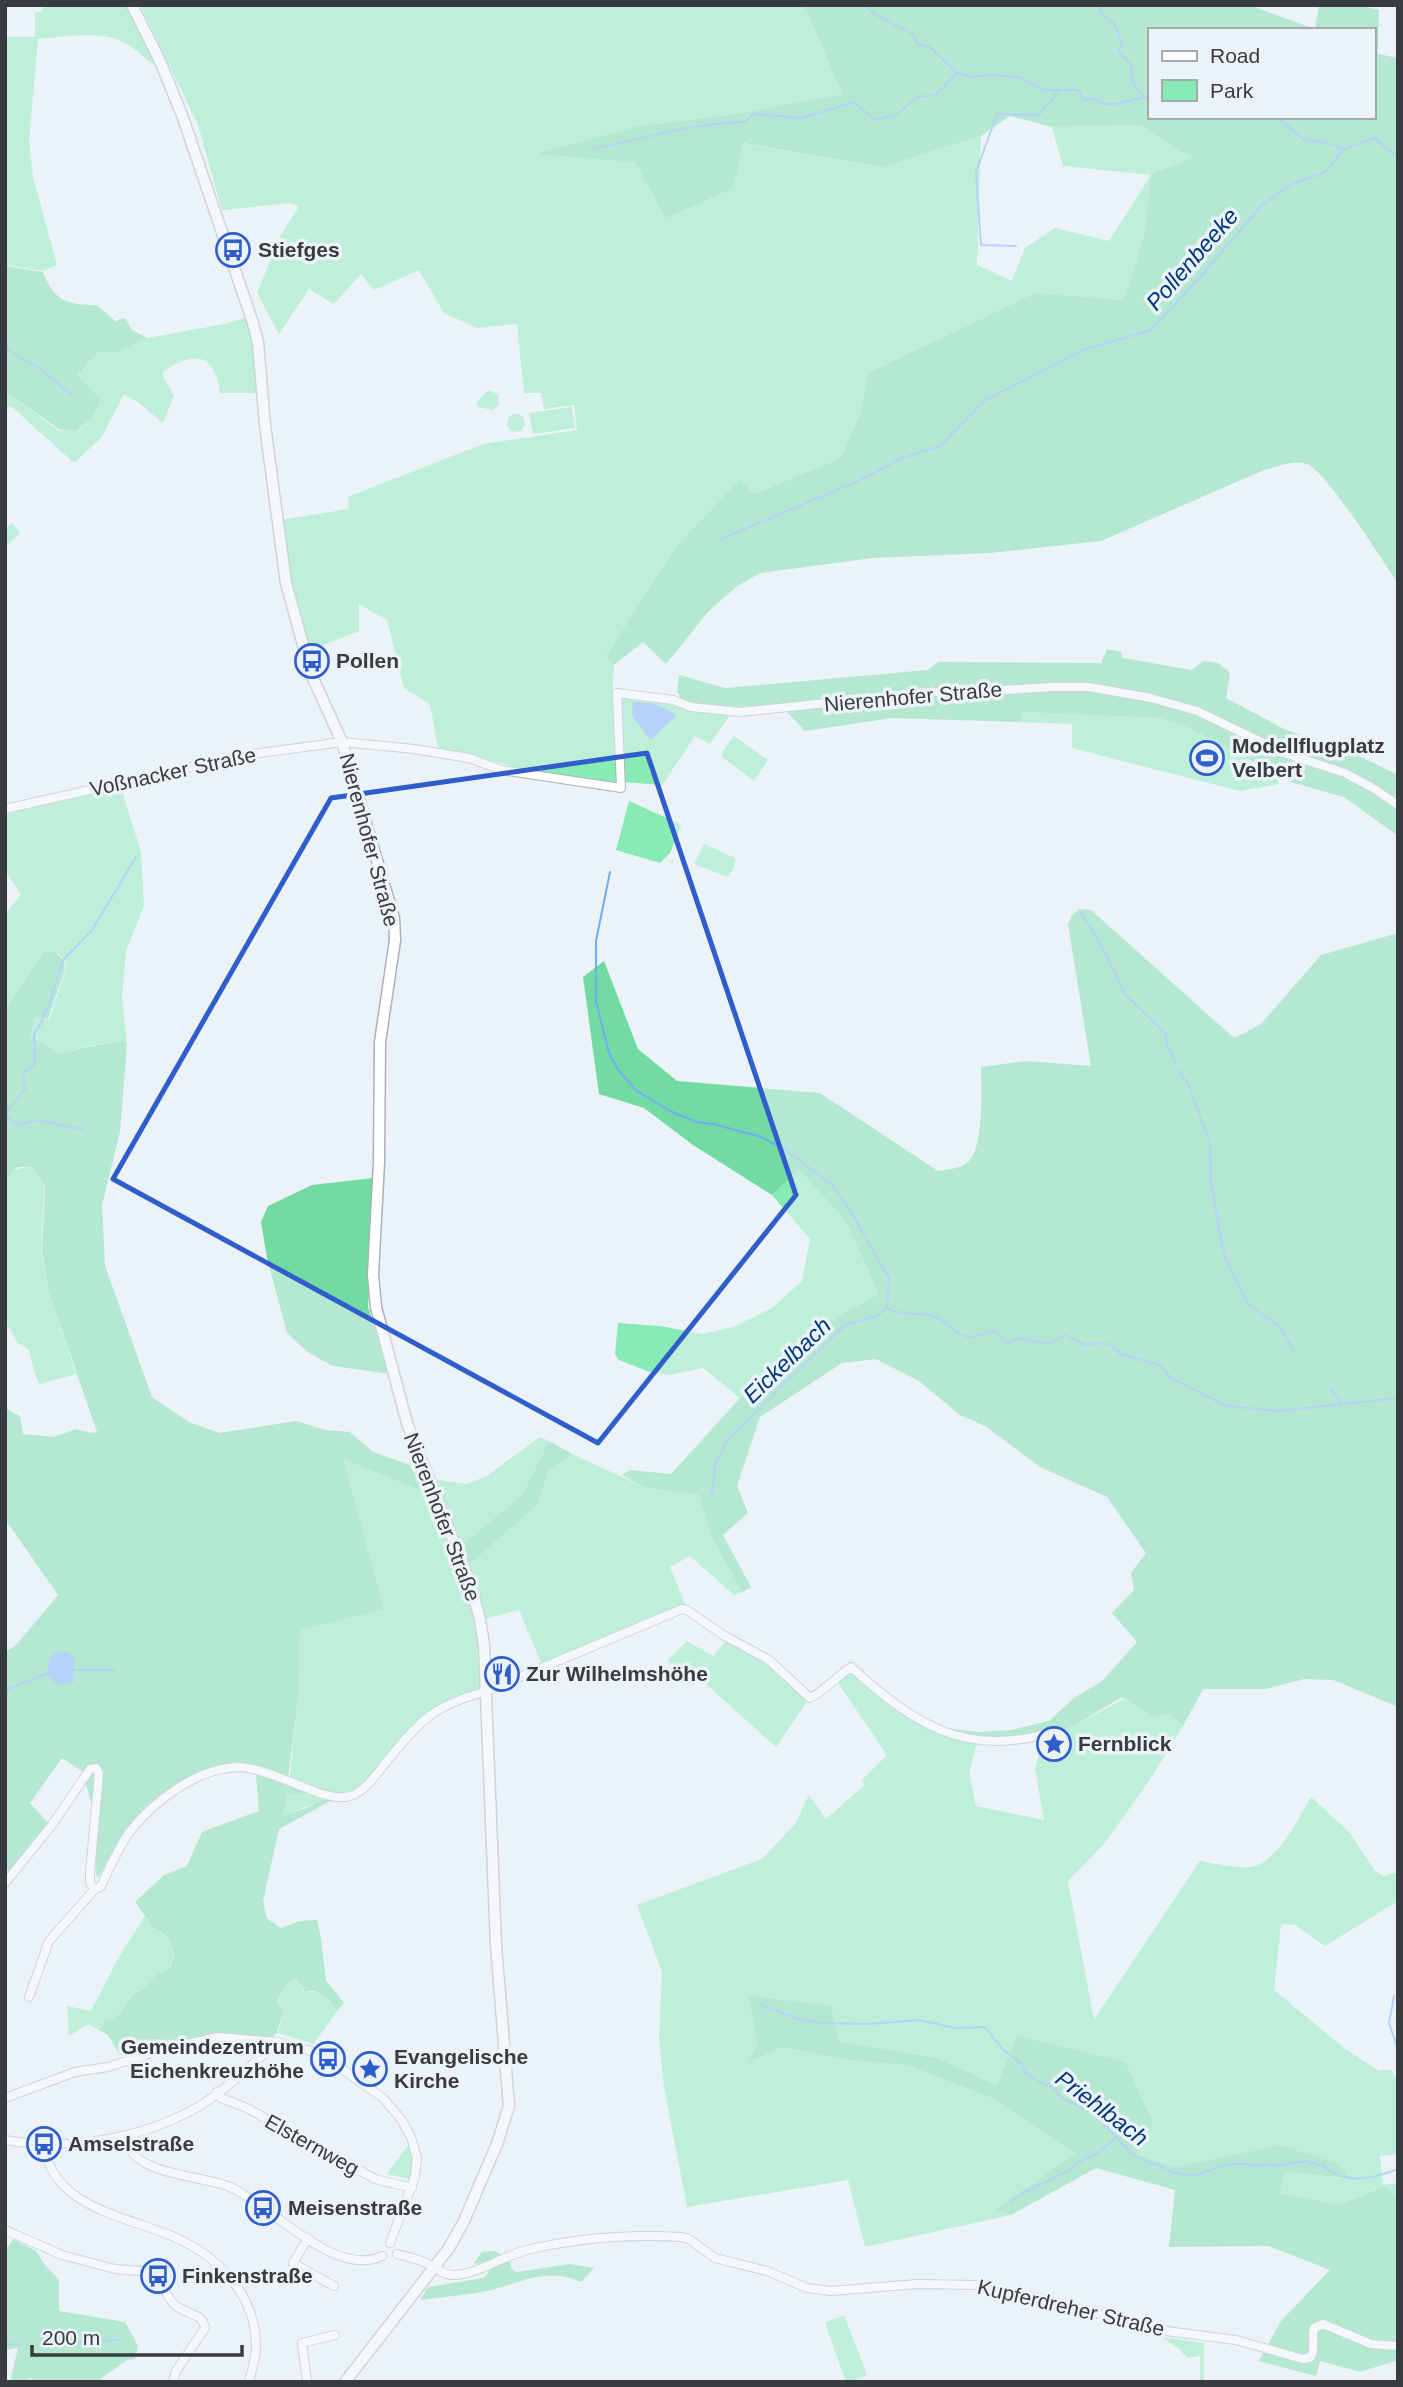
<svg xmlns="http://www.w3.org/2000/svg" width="1403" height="2387" viewBox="0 0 1403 2387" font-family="Arial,sans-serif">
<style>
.green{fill:#88eab4}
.forest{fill:#71dba2;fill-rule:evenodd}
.water{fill:#74aaf9}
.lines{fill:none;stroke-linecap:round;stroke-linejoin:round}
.stream{stroke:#74aaf9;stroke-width:2}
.street-casing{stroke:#acb1b7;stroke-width:10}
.secondary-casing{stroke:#acb1b7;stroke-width:13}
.street{stroke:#fff;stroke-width:8}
.secondary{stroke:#fff;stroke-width:10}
.marked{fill:none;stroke:#2f5dcc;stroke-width:5;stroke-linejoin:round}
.labels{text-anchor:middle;stroke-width:7;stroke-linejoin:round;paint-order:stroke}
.poi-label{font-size:21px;font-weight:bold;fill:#393c3e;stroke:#ebf2f8;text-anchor:start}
.street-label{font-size:21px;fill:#393c3e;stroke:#ebf2f8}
.water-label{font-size:23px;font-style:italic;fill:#01377b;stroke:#ebf2f8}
</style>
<rect width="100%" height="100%" fill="#ebf2f8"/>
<path class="green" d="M42,5H128L159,68C150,64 137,49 125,43C100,29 65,37 38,39L29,141L33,177L57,265L43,271L5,265V37H35V12H42Z
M140,5H802L807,11L842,94L735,114L639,126L882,167L981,136L977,265L1012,281L1025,248L1055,228L1109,241L1151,175L1063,166L1052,127L1140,125L1195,158L1151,175L1145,232L1124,300L1035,293L868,373L861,411L841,458L754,494L741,478L635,614L607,655L614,665L612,697L619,779L612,784L531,773L474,755L438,748L430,704L404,688L387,620L359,604V631L308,651L289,583L281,520L349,509L348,497L483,444L577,430L574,405L544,409L541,393H524L517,324L477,328L444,313L419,270L374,290L361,274L334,304L309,289L279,334L257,293L281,235L299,206L290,203L222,210L198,125Z
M248,317L252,329L259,393H220C216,352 192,351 163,372V377L174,396L163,423L139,403L124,394L101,438L74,463L11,406L5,409V391L59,431H78L94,415L101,400L78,377L98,352H119L147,338L225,324Z
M487,391H491L498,395L499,404L493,410L478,407L477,402Z
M572,407L575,428L533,434L529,413Z
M507 423a9 9 0 1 1 18 0a9 9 0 1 1-18 0Z
M12,523L20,533L5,547V529Z
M620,695L646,698L681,708L730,715L710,744L695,736L662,785L624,782Z
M1023,712L1159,718L1189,728L1273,773L1279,784L1240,791L1072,748V724L1020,722Z
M734,736L768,760L754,781L722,757V752Z
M121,788L141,852L144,906L126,951L122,998L127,1043L123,1041L87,1046L61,1054L31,1035L34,1018L49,1020L66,970L65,960L56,952L44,951L5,1008V914L21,895L5,870V814Z
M629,801L680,824L681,827L670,853L660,863L616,850Z
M704,844L735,858L734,868L728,877L694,864Z
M32,1167L44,1187L41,1251L48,1290L76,1374L40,1384L35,1375L29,1350L18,1343L9,1327L5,1328V1182C9,1170 20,1168 32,1167Z
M799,1168L845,1220L879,1294L811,1331L793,1360L740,1398L703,1368L669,1375L647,1371L619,1360L615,1354L618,1323L660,1326L703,1334L733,1327L772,1308L802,1281L810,1239L772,1195Z
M540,1437L549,1441L522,1495L460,1547L432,1479L467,1484L487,1476Z
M572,1454L644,1487L699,1495L712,1538L742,1592L734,1595L690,1556L670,1567L686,1606L542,1665L519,1610L484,1619L468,1566L537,1505L548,1472Z
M342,1458L431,1493C450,1544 475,1595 481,1650C483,1662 479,1675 479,1688C469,1697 448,1698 434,1708C406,1728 385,1760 364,1786C352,1794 339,1793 326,1798C311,1804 298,1811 283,1815L288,1793L298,1700L300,1629L384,1609Z
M727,1640L768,1663L808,1700L776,1747L706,1684L667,1661L687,1641L713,1656Z
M853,1673L908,1717L933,1730L978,1739L969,1772L976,1806L1044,1820L1035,1768L1045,1738L1075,1725L1124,1699L1154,1716L1169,1713L1183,1726L1149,1781L1104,1844L1068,1881L1094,2020L1200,1861C1212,1863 1245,1870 1255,1866C1279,1858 1299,1818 1311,1797L1349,1832L1375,1871L1384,1876L1398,1872V1901L1325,1946L1295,1925L1281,1924L1274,1990L1344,2048L1379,2071L1391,2070L1398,2081V2154L1380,2156L1383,2185L1398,2183V2197L1383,2186L1340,2205L1280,2193L1284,2172L1346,2178L1281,2145L1174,2167L1136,2154L938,2058L838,2042L750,1996L757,2045L749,2061L782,2047L849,2060L907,2065L994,2099L1078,2153L997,2209L1011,2215L865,2247L848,2180L687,2207L664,2087L659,2040L662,1972L637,1905L762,1859L795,1824L809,1795L826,1819L865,1785L861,1781L887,1755L836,1680Z
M145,1916L153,1927L168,1938L175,1957L169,1968L156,1974L148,1985L133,1993L114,2020H106L99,2030L88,2024L69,2036L67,2006L91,2011L120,1955Z
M296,1978L304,1992H319L338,2010L313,2044L278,2033L284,2009L278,2002L285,1986Z
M409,2144L413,2159L411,2179L387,2174Z
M844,2315L867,2375L848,2382H846L825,2323Z
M1161,2337L1204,2343V2382H1200V2356L1187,2358L1179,2349Z"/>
<path class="forest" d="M802,5H1249L1315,29L1319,5H1358L1379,10L1378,54L1398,58V584C1384,562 1326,471 1307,464C1295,459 1276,467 1264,470L1101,541L990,553L873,558L760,573L736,587L708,612L666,664L643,642L614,665L606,656L676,548L741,478L754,494L841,458L861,411L868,373L1035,293L1124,300L1145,232L1151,174L1194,158L1140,125L1052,127L1010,116L981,136L882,167L743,143L733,188L666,218L635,162L537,154L639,126L735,114L842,94L807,11ZM1149,30H1373V117H1149Z
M5,266L43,272C54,301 67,305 97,305L115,321L125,318L132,330L147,338L119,352H98L78,376L101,400L94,415L77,431L60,430L5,391Z
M1107,649L1121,652L1123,658L1192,670L1203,661L1218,663L1230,673L1226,698L1284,729L1349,751L1398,775V836L1344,797L1294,783L1189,728L1159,718L1023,712L1020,722L892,718L805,731L788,713L784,705L737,707L683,703L677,691L679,675L725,688L928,670L938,662L1101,663Z
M1079,909L1091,910L1234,1038L1260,1025L1321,955L1398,933V1707L1333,1680L1304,1679L1266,1689H1203L1183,1726L1169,1713L1154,1717L1122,1697C1097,1711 1072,1729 1045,1738C1008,1752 965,1737 927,1731L944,1728L978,1732L1011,1730L1049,1721L1074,1698L1102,1681L1137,1642L1112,1613L1134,1590L1131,1573L1146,1553L1107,1497L1040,1467L985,1426L960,1415L919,1381L876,1359L842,1363L760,1417L737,1486L748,1513L723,1535L751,1587L742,1592L712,1538L699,1495L644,1487L622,1475L630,1470L671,1474L740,1398L793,1360L811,1331L879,1294L845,1220L799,1169L772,1195L693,1145L644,1108L599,1094L583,977L604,961L638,1049L677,1081L820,1093L938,1171C949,1169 961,1169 969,1161C984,1146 981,1088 981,1067L1026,1061L1091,1066L1068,924L1072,915Z
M44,951L55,952L64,961L65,970L48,1019L34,1018L31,1036L61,1054L86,1047L123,1041L127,1044L120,1132L102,1205L105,1266L152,1397L189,1422L219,1433L296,1421L325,1430L350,1432L373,1452L410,1465L424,1491L343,1459L384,1609L300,1630L298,1700L288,1778L222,1766L146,1810L97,1878L95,1860L100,1813L93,1809L82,1771L62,1758L30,1803L49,1824L10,1872L5,1867V1652L16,1645L58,1595L5,1519V1408L20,1416L23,1434L54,1437L76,1429L91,1433L97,1432L48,1290L42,1251L45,1187L32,1167H18L5,1180V1009Z
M373,1178L368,1307L390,1374L333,1366L309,1353L287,1333L267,1258L261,1222L268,1206L312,1185Z
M549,1441L572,1454L548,1472L537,1505L468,1566L460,1547L522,1495Z
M256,1775L307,1789L300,1795L288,1793L283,1815L304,1809L327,1797L334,1799L279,1829L263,1901L267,1918L280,1928L300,1921L317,1920L321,1938L326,1981L344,2003L338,2010C327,2000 321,1987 305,1992L296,1978L285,1986L277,2002L284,2009L277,2033L270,2039L248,2035L214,2034L120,2055L108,2035L99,2030L106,2020H114L133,1994L148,1985L156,1974L170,1968L175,1956L168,1937L153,1927L135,1902L164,1875L187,1866L202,1832L259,1811Z
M749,1996L831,2006L839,2042L938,2058L997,2086L1017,2036L1125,2062L1153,2123L1136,2154L1174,2167L1280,2145L1341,2165L1347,2178L1284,2172L1280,2193L1340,2205L1384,2186L1398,2197V2360L1360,2372L1320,2361L1316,2376L1259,2361L1281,2321L1330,2270L1269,2246L1169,2247L1175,2190L1096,2168L1011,2215L996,2209L1077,2153L994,2099L907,2065L849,2060L782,2047L748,2062L757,2045Z
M13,2239L36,2251L44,2264L59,2280V2311L125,2322L138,2346L135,2359L127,2360L96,2382H34L31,2378L23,2382H10L18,2348L5,2350V2246L8,2247Z
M495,2251L510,2259L511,2269L517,2272L570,2264L594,2268L581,2282C547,2267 524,2281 491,2290C468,2295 443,2297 420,2300L428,2287L484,2278L493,2266L474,2263L482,2252Z"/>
<path class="water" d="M633,702C649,702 665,705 676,716L650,740L632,715Z
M68,1652L75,1660L73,1670L74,1682L58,1685L46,1674L52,1653Z"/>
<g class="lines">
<path class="stream" d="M864,5L874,14L913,34L917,44L930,47L957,73L973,77L989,75L1019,77L1044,90H1078L1084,100L1097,99L1101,104H1116L1149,96
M1098,5L1102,13L1115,25L1122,44L1118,51L1131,64L1133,83L1143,95
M1277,117L1304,140L1324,142L1344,149L1375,138L1398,158
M592,149C643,139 693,123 745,122L753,114L802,118L854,102L875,120L896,115L917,97L936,95L957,73
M1016,246L981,245L976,172L997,114L1039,115L1057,93
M5,348L43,371L73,396
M719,540L858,481L900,459L940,446L984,401L1083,350L1151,330L1203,274L1261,206L1290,185L1325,172L1344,149
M610,872L596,941V1001L609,1053L619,1071L637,1091L670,1111L696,1122L713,1124L758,1136L785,1149L832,1185L850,1210L889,1278L887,1307
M1081,913L1103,948L1125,994L1166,1034V1043L1176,1063
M1178,1069L1188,1084L1210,1143L1211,1181L1224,1255L1248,1304L1280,1327L1293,1350
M5,1114L25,1089L23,1072L35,1065L34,1034L40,1025L51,999L63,960L92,930L136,857
M5,1116L19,1125L37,1120L85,1130
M1330,1388L1342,1403
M711,1496L716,1463L727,1440L845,1325L877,1316L887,1308C903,1317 921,1311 936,1317C950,1323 954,1335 969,1337C978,1338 987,1331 996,1331L1006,1344L1018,1338L1049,1344L1065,1335L1085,1345C1098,1342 1111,1341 1120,1354L1160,1365L1171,1378L1226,1406L1279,1411L1398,1398
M73,1670H115
M5,1690L46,1674
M1394,1996L1389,2023L1398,2050
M762,2005L795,2018L821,2023L868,2024L919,2020L955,2028L985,2027L1003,2050L1021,2063L1025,2072L1036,2080L1052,2087L1062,2098L1087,2110L1101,2121L1132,2154L1154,2165L1159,2164C1163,2170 1166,2170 1173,2172C1202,2181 1201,2170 1226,2165C1241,2161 1256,2168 1271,2164L1275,2166L1305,2161L1325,2166V2168C1331,2170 1335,2174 1341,2176C1361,2182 1379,2176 1398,2169
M1010,2202L1021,2194L1070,2170L1077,2163L1099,2152L1116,2138
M42,2341L62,2343L118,2340
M5,2344L22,2345"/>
<g class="street-casing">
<path id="street" d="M5,809L245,755L342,742L414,749L469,758L501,770L621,788L617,693L673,700L691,707L740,712L930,692H972L1052,687H1089L1151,698L1197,711L1287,754L1345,773L1373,788L1398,805
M5,1883L52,1825L90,1769L96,1768L99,1773L90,1873V1883L95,1889L101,1886C109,1868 117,1851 128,1834C152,1802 198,1767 240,1767C257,1768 275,1776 291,1782C308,1788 334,1803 353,1795C367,1789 377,1773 387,1761C420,1721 432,1706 484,1692L682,1609L687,1610L723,1635L769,1660L810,1698C819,1695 839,1675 851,1667C916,1726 967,1759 1057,1731
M29,1997L49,1941L95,1889
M217,2092L221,2098L247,2108L375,2179L412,2188
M5,2098L75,2072L108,2067L160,2050L218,2037L278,2042L314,2052L328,2059L383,2098L401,2119L411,2137L417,2158L415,2176L390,2243
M123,2136C135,2178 196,2173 230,2187C271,2205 335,2279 382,2256
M5,2140C68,2151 142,2139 198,2107C224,2092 254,2062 278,2042
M44,2144C51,2207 125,2216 172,2236C217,2255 255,2293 256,2345C256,2357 252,2370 249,2382
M5,2230L62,2255L115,2269L154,2272C163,2281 165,2297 175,2305C185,2314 203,2313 205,2328L176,2371L173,2382
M308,2238L293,2263L334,2286
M397,2254C407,2257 419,2259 428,2264C436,2268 442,2274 452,2275C475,2276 502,2256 527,2250C577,2238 629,2234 681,2237L689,2239L715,2258L767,2271L807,2288L831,2291L917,2284L978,2285L1049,2300L1151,2329L1236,2340L1303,2359L1311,2357C1316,2347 1311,2337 1314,2328L1323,2324L1371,2344L1398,2346
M307,2382L302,2343L335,2335"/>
</g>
<g class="secondary-casing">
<path id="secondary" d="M132,5L160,61L182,115L253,323L258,342L265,425L286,583L311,674L342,742L394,918L395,940L380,1042L379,1162L373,1275L376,1307L407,1423L469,1580L480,1619L484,1645L496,1945L509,2106L497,2144L464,2221L449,2248L345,2382"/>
</g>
<use href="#street" class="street"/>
<use href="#secondary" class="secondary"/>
</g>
<path d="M0 0H1403V2387H0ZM647,753L796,1195L598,1443L113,1179L331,798Z" fill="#ebf2f8" fill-opacity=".55" fill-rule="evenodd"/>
<path class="marked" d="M647,753L796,1195L598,1443L113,1179L331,798Z"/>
<defs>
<g id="bus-ring" transform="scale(1.75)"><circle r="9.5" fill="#ebf2f8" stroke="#2f5dcc" stroke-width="1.5"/><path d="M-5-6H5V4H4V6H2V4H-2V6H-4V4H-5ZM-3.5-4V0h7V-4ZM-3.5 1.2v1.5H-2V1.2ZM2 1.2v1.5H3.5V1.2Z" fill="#2f5dcc"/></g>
<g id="stadium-ring" transform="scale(1.75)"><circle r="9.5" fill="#ebf2f8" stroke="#2f5dcc" stroke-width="1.5"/><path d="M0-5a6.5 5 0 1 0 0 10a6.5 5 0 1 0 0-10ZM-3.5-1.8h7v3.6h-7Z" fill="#2f5dcc"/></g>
<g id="restaurant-ring" transform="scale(1.75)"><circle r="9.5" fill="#ebf2f8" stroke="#2f5dcc" stroke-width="1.5"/><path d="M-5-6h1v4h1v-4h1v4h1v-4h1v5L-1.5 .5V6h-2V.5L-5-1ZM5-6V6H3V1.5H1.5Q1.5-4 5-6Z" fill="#2f5dcc"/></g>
<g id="sight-ring" transform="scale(1.75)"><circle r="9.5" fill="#ebf2f8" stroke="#2f5dcc" stroke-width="1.5"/><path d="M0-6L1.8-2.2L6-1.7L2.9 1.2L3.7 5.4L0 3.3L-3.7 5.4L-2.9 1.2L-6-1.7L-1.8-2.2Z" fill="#2f5dcc"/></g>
</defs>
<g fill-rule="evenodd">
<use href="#bus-ring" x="233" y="250"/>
<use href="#bus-ring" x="312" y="661"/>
<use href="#stadium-ring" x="1207" y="758"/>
<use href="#restaurant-ring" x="502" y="1674"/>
<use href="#sight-ring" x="1054" y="1744"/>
<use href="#bus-ring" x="328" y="2059"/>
<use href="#sight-ring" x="370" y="2069"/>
<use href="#bus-ring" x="44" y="2144"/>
<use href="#bus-ring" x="263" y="2208"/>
<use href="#bus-ring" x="158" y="2276"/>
</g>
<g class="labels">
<g class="poi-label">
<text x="258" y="257">Stiefges</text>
<text x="336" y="668">Pollen</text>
<text x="1232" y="753">Modellflugplatz<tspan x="1232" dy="24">Velbert</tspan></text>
<text x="526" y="1681">Zur Wilhelmshöhe</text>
<text x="1078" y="1751">Fernblick</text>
<text x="304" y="2054" text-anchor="end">Gemeindezentrum<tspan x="304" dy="24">Eichenkreuzhöhe</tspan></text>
<text x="394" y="2064">Evangelische<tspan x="394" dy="24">Kirche</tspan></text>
<text x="68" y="2151">Amselstraße</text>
<text x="288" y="2215">Meisenstraße</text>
<text x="182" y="2283">Finkenstraße</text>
</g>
<g class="street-label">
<text transform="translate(913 697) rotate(-5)" y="7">Nierenhofer Straße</text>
<text transform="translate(173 772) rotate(-12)" y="7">Voßnacker Straße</text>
<text transform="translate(369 840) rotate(75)" y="7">Nierenhofer Straße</text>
<text transform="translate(442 1517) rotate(69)" y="7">Nierenhofer Straße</text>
<text transform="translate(312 2145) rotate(29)" y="7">Elsternweg</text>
<text transform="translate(1071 2308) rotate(13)" y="7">Kupferdreher Straße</text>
</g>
<g class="water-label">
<text transform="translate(1192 259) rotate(-49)" y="8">Pollenbeeke</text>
<text transform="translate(787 1360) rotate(-44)" y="8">Eickelbach</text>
<text transform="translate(1102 2108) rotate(37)" y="8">Priehlbach</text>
</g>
</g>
<rect width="1403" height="2387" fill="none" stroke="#393c3e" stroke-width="14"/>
<rect x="1148" y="28" width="228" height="91" fill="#ebf2f8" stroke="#a4a9ae" stroke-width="2"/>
<rect x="1162" y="51" width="35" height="10" fill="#ffffff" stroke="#a4a9ae" stroke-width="2"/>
<text x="1210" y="63" font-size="21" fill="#393c3e">Road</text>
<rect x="1162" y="80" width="35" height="21" fill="#88eab4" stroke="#a4a9ae" stroke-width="2"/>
<text x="1210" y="98" font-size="21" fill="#393c3e">Park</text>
<path d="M32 2345v10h210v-10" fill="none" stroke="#393c3e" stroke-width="3.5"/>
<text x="42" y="2345" font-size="21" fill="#393c3e" stroke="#ebf2f8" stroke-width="5" paint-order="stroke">200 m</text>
</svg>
